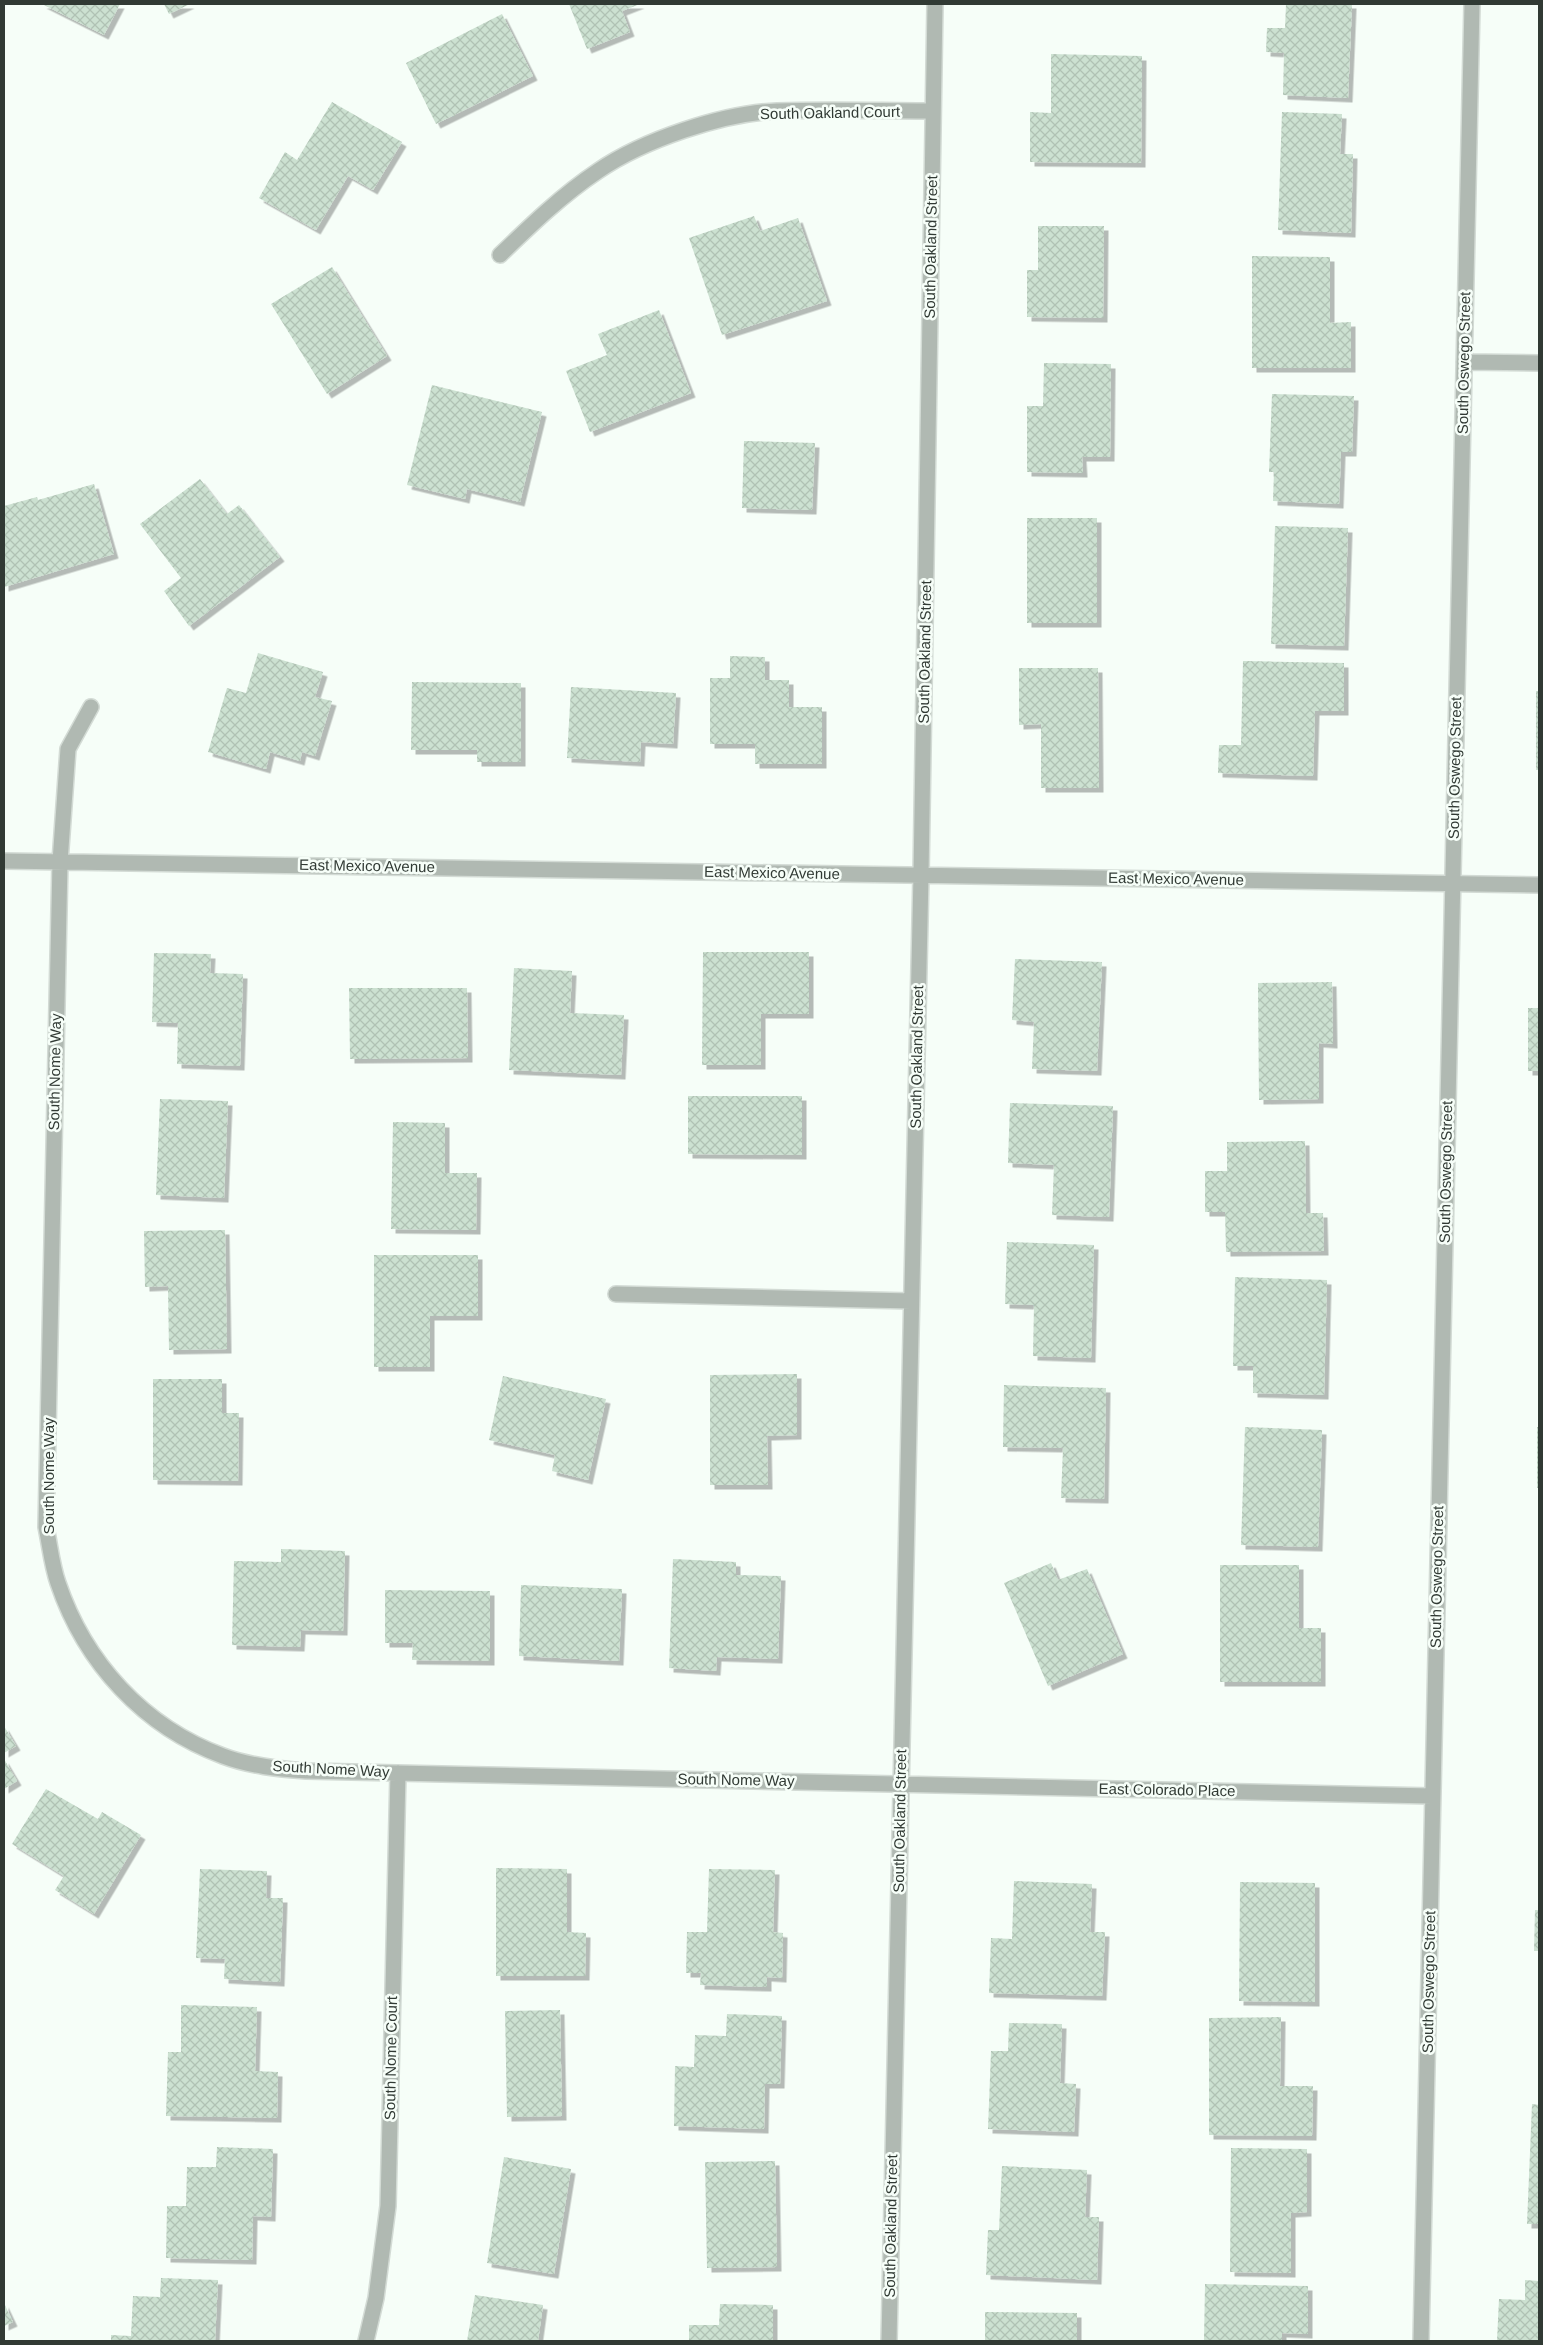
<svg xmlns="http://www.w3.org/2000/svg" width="1543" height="2345" viewBox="0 0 1543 2345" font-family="Arial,sans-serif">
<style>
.building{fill:url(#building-cross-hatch);filter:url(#shadow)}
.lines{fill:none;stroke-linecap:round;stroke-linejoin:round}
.street-casing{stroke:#d3dbd5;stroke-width:18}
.street{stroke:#b0b9b2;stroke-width:15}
.labels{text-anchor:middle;stroke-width:5;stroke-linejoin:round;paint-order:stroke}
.street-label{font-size:15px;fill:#313a34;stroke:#f6fef8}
</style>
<defs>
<pattern id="building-cross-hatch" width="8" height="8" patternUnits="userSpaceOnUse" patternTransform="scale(1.25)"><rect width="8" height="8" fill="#cce1d1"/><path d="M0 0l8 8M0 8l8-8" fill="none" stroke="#b0c2b4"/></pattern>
<filter id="shadow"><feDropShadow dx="4.5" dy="4.5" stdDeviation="0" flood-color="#0004"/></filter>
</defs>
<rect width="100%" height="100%" fill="#f6fef8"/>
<path class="building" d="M42,4H120L104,35Z
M164,4H190L169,14Z
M569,4H640L622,11L630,32L587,49Z
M1286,4H1352L1348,98L1283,95L1284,53L1266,52L1267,28H1285Z
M502,14L533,76L436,124L406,63Z
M1051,54L1142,56L1141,163L1030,162V112L1051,113Z
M332,102L402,142L373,190L348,176L316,230L259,198L285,152L297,160Z
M1282,112L1342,114L1340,154H1353L1351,233L1278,230Z
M754,216L760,231L798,218L827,301L722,335L689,238Z
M1038,226H1104L1103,318L1027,317V270H1038Z
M1252,256L1330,257V323L1351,322V368H1252Z
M332,267L387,356L327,394L271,304Z
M659,310L691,393L590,432L566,371L607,355L598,334Z
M1044,363L1111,364L1110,457H1082L1083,473L1027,472V406H1043Z
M432,385L542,412L520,502L467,489L465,499L407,485Z
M1272,394L1354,396L1352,452H1341L1339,504L1273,501L1274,472H1269Z
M744,441L815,443L812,510L742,508Z
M200,479L227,514L239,505L280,557L189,626L164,591L181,578L140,524Z
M94,484L114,554L4,587V506L37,497L38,500Z
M1027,518H1097V623H1027Z
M1275,526L1348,528L1344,646L1271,644Z
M258,653L323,672L315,697L332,701L315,756L302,752L300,761L270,752L266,769L208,752L227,688L246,693Z
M730,656L765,657V680H789V707H822V764H755V744H710V678H730Z
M1243,661L1344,663V711H1315L1313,776L1218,773L1219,745H1241Z
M1019,668H1098L1099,788H1041V724L1019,725Z
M412,682L521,683V762H477V750H411Z
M571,687L676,693L673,744L641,742L640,762L567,758Z
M1536,691H1539V770H1536Z
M703,952H809V1014H761V1065H702Z
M154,953L211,954L210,973L243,974L240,1066L177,1064L178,1023L152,1022Z
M1015,959L1102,962L1097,1071L1032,1069L1034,1022L1012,1020Z
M514,968L572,971L570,1013L624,1015L621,1075L509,1070Z
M1332,982L1333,1044L1319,1043V1099L1259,1100L1258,983Z
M349,988H467L468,1058L350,1059Z
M1528,1008H1539V1071H1528Z
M688,1096H802V1155L688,1154Z
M160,1099L228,1101L224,1198L156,1195Z
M1010,1103L1113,1106L1109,1217L1052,1215L1054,1165L1008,1163Z
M393,1122L445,1123V1173H477L476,1230L391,1229Z
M1305,1141L1306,1213H1323L1324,1251L1226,1252L1225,1212H1205V1171H1227V1142Z
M225,1230L227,1349L169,1350L168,1286L145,1287L144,1231Z
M1007,1242L1094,1245L1091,1358L1033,1356L1034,1305L1005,1304Z
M374,1255H478V1316H430V1367H374Z
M1235,1277L1327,1280L1324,1395L1253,1393V1366H1233Z
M797,1374V1435L767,1436L768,1485H710V1375Z
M503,1376L606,1399L588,1480L552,1471L555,1455L489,1440Z
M153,1379H222V1413H239L238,1481L153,1480Z
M1004,1385L1106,1388L1104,1499L1061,1498L1063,1448L1003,1447Z
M1245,1427L1322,1430L1318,1547L1241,1545Z
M1537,1427H1539V1488H1537Z
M281,1549L345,1551L343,1631L301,1630L300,1647L232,1645L234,1561L281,1562Z
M673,1559L736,1562V1575L781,1576L778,1659L717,1657L716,1671L669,1668Z
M1051,1563L1058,1580L1087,1569L1123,1654L1048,1686L1004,1583Z
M1220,1565H1299V1628H1321V1682H1220Z
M521,1585L622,1589L619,1661L519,1656Z
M385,1590L490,1591V1661L412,1660L413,1643H385Z
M4,1726L16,1746L4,1753Z
M4,1759L17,1781L4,1789Z
M46,1789L98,1819L102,1812L141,1835L94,1914L55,1890L64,1876L12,1844Z
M496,1868L567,1869V1932L586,1933L585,1976H496Z
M200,1869L267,1871L266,1898H283L280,1982L224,1979L225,1959L196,1958Z
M709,1869L775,1870L773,1932L783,1933L782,1978L767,1977V1987L700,1985L701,1973H686L687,1932H707Z
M1014,1881L1092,1884L1090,1932H1105L1102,1996L989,1993L991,1938L1012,1939Z
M1240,1882L1315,1883V2002L1239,2001Z
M1535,1910H1539V1951H1534Z
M181,2005L257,2007L255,2071L278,2072L277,2118L166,2116L168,2052H181Z
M560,2010L562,2116L507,2117L505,2011Z
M727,2014L782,2016L780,2084H765L764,2129L674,2126L675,2066L694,2067L695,2035L726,2036Z
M1281,2017L1280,2086H1313L1312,2136L1209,2135V2018Z
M1009,2023L1062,2024L1060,2083L1076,2084L1074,2132L988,2129L991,2051H1008Z
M1532,2104L1539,2105V2224H1527Z
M217,2147L273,2149L271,2217L253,2216L252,2260L166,2258L167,2206H186L187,2167H216Z
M1231,2148L1307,2149V2212L1291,2213V2273L1230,2272Z
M504,2157L571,2169L554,2274L487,2263Z
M775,2161L777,2267L707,2268L705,2162Z
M1002,2166L1087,2170L1085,2217H1099L1097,2280L986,2275L988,2230H999Z
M161,2278L218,2280L215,2341H111V2335L131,2336L133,2296L160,2297Z
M1525,2280L1539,2281V2341H1497L1499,2299L1525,2300Z
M1205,2284L1308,2286V2334L1282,2333V2341H1204Z
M475,2295L543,2305L538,2341H467Z
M4,2303L13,2322L4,2326Z
M720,2304L773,2305V2341H689V2325H719Z
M985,2312L1077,2313V2341H985Z"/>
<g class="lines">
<g class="street-casing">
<path id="street" d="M500,255C531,225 562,195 598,171C643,140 723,113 777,111C829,109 881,111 933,111
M1464,362L1539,363
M91,707L68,749L60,862L46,1527C50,1546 52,1566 58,1583C85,1663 144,1727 223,1756C249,1766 279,1769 306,1771L1432,1796
M4,861L1539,885
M616,1294L911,1301
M366,2341L376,2298L388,2206L398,1773
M889,2341L921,875L935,4
M1421,2341L1472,4"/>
</g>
<use href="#street" class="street"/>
</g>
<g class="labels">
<g class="street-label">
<text transform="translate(830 113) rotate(-1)" y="5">South Oakland Court</text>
<text transform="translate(931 247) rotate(-89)" y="5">South Oakland Street</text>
<text transform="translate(1464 363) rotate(-89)" y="5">South Oswego Street</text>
<text transform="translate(925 652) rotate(-89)" y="5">South Oakland Street</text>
<text transform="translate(1455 768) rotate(-89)" y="5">South Oswego Street</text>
<text transform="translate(367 866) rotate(1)" y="5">East Mexico Avenue</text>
<text transform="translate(772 873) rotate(1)" y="5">East Mexico Avenue</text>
<text transform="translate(1176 879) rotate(1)" y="5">East Mexico Avenue</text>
<text transform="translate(917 1057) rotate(-89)" y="5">South Oakland Street</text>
<text transform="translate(55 1072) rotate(-89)" y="5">South Nome Way</text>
<text transform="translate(1446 1172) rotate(-89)" y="5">South Oswego Street</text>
<text transform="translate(49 1476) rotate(-90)" y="5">South Nome Way</text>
<text transform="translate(1437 1577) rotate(-89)" y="5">South Oswego Street</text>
<text transform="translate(331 1769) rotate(3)" y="5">South Nome Way</text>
<text transform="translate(736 1780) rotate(1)" y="5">South Nome Way</text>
<text transform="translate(1167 1790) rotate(1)" y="5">East Colorado Place</text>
<text transform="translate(900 1821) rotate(-89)" y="5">South Oakland Street</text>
<text transform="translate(1429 1982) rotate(-89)" y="5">South Oswego Street</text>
<text transform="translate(391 2058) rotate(-89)" y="5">South Nome Court</text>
<text transform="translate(891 2226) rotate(-89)" y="5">South Oakland Street</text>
</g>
</g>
<rect width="1543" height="2345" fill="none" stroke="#313a34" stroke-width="10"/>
</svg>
